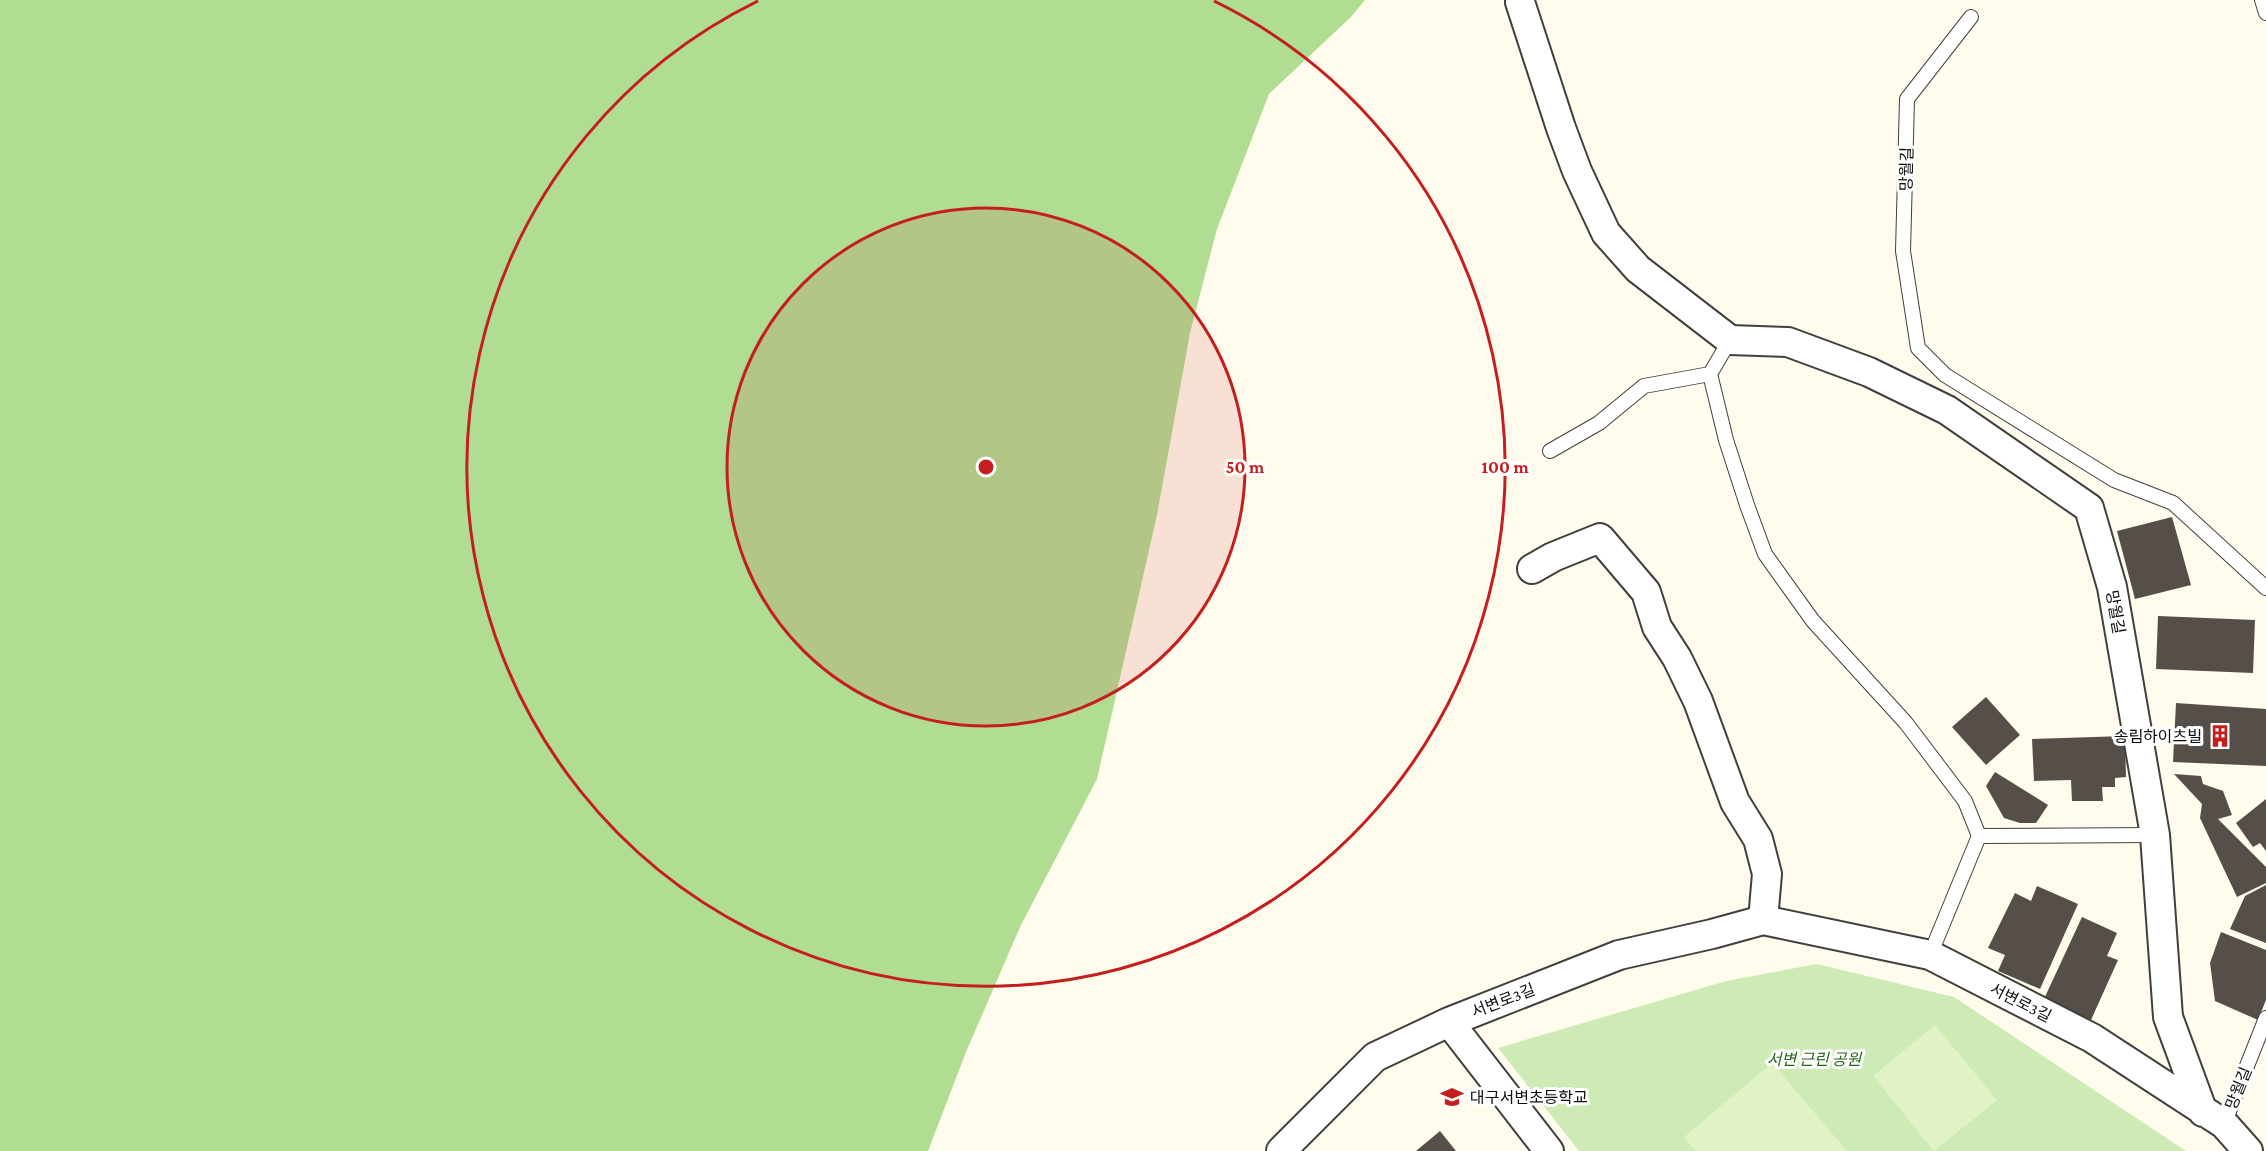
<svg xmlns="http://www.w3.org/2000/svg" width="2266" height="1151" viewBox="0 0 2266 1151" font-family="'Crimson Pro','Noto Sans KR',serif">
<style>
.green{fill:#cfebb5}
.forest{fill:#b1dd93}
.pitch{fill:#e1f2c7}
.building{fill:#564f49}
.lines{fill:none;stroke-linecap:round;stroke-linejoin:round}
.lane-casing{stroke:#404040;stroke-width:16}
.street-casing{stroke:#404040;stroke-width:32}
.lane{stroke:#fff;stroke-width:14}
.street{stroke:#fff;stroke-width:28}
.ring{fill:none;stroke:#c41e1f;stroke-width:3}
.labels{text-anchor:middle;stroke-width:6;stroke-linejoin:round;paint-order:stroke}
.street-label{font-size:16px;fill:#0d0d0d;stroke:#fff}
.poi-label{font-size:16px;fill:#0d0d0d;stroke:#fff;text-anchor:end}
.park-label{font-size:16px;font-style:italic;fill:#27681a;stroke:#fff}
.centre{fill:#c41e1f;stroke:#fff;stroke-width:3}
.ring-label{font-size:18px;text-anchor:middle;font-weight:bold;fill:#c41e1f;stroke:#fff;stroke-width:6;stroke-linejoin:round;paint-order:stroke}
</style>
<rect width="100%" height="100%" fill="#fffced"/>
<path class="green" d="M1817,964L1954,997L2186,1151H1579L1498,1048L1726,981Z"/>
<path class="forest" d="M0,0H1365L1351,17L1269,94L1217,229L1190,333L1157,515L1097,779L1020,927L966,1052L928,1151H0Z"/>
<path class="pitch" d="M1935,1025L1997,1100L1934,1151L1873,1076Z
M1772,1063L1847,1151H1696L1684,1137Z"/>
<path class="building" d="M2172,517L2191,585L2135,599L2117,531Z
M2158,616L2255,620L2253,673L2156,669Z
M1986,697L2020,735L1986,765L1952,727Z
M2176,703L2266,709V766L2173,762Z
M2125,736L2126,777L2115,778V787H2102L2103,801H2072L2071,780L2034,781L2032,739Z
M1995,772L2048,805L2036,823H2020L2004,818L1986,786Z
M2174,774L2201,776L2203,784L2223,791L2232,815L2218,819L2266,867V883L2237,897L2200,818L2202,804Z
M2266,799V851L2260,843L2253,847L2236,823Z
M2266,885V943L2230,929L2245,896Z
M2037,886L2078,904L2040,989L1998,971L2005,955L1988,948L2015,893L2031,901Z
M2082,917L2117,933L2107,956L2118,960L2091,1020L2044,999Z
M2221,932L2266,950V1000L2258,1020L2215,1001L2210,963Z
M1440,1131L1456,1151H1416Z"/>
<g class="lines">
<g class="lane-casing">
<path id="lane" d="M2262,0L2266,13
M1971,17L1907,99L1903,251L1918,348L1945,375L2114,480L2173,503L2266,588
M1710,374L1726,440L1747,505L1765,554L1813,621L1906,723L1965,801L1979,836L1930,955
M1550,451L1599,423L1644,386L1710,374L1730,340
M1979,836L2155,835
M2224,1124L2266,1018"/>
</g>
<g class="street-casing">
<path id="street" d="M1520,2L1561,128L1577,171L1606,233L1638,269L1730,340L1788,342L1869,372L1947,410L2089,508L2112,587L2155,835L2168,1017L2203,1112
M1532,569L1553,557L1600,538L1646,592L1657,627L1677,658L1698,701L1735,802L1758,839L1767,874L1763,920
M1449,1022L1549,1151
M1281,1151L1375,1057L1449,1022L1619,955L1712,934L1763,920L1930,955L2092,1038L2224,1124L2248,1151"/>
</g>
<use href="#lane" class="lane"/>
<use href="#street" class="street"/>
</g>
<circle cx="986" cy="467" r="259" fill="#c41e1f" fill-opacity=".12"/>
<g class="ring">
<circle cx="986" cy="467" r="259"/>
<path d="M1214 1A519 519 0 1 1 758 1"/>
</g>
<defs>
<g id="building-bare" transform="scale(1.8)"><path d="M-4-6H4V6H1V3H-1V6H-4ZM-2.5-4.3h1.7v1.8h-1.7ZM.8-4.3h1.7v1.8H.8ZM-2.5-1h1.7V.8h-1.7ZM.8-1h1.7V.8H.8Z" fill="#c41e1f" stroke="#fff" stroke-width="2.5" paint-order="stroke"/></g>
<g id="school-bare" transform="scale(1.8)"><path d="M0-5L7-2L0 1L-7-2ZM-4 1L0 2.5L4 1V4Q0 6-4 4Z" fill="#c41e1f" stroke="#fff" stroke-width="2.5" paint-order="stroke"/></g>
</defs>
<g fill-rule="evenodd">
<use href="#building-bare" x="2220" y="736"/>
<use href="#school-bare" x="1452" y="1097"/>
</g>
<g class="labels">
<g class="street-label">
<text transform="translate(1906 169) rotate(-89)" y="6">망월길</text>
<text transform="translate(2116 612) rotate(80)" y="6">망월길</text>
<text transform="translate(1503 1000) rotate(-21)" y="6">서변로3길</text>
<text transform="translate(2021 1002) rotate(27)" y="6">서변로3길</text>
<text transform="translate(2238 1088) rotate(-68)" y="6">망월길</text>
</g>
<g class="poi-label">
<text x="2202" y="742">송림하이츠빌</text>
<text x="1470" y="1103" text-anchor="start">대구서변초등학교</text>
</g>
<g class="park-label">
<text x="1814" y="1065">서변 근린 공원</text>
</g>
</g>
<circle cx="986" cy="467" r="9" class="centre"/>
<g class="ring-label">
<text x="1245" y="473">50 m</text>
<text x="1505" y="473">100 m</text>
</g>
</svg>
